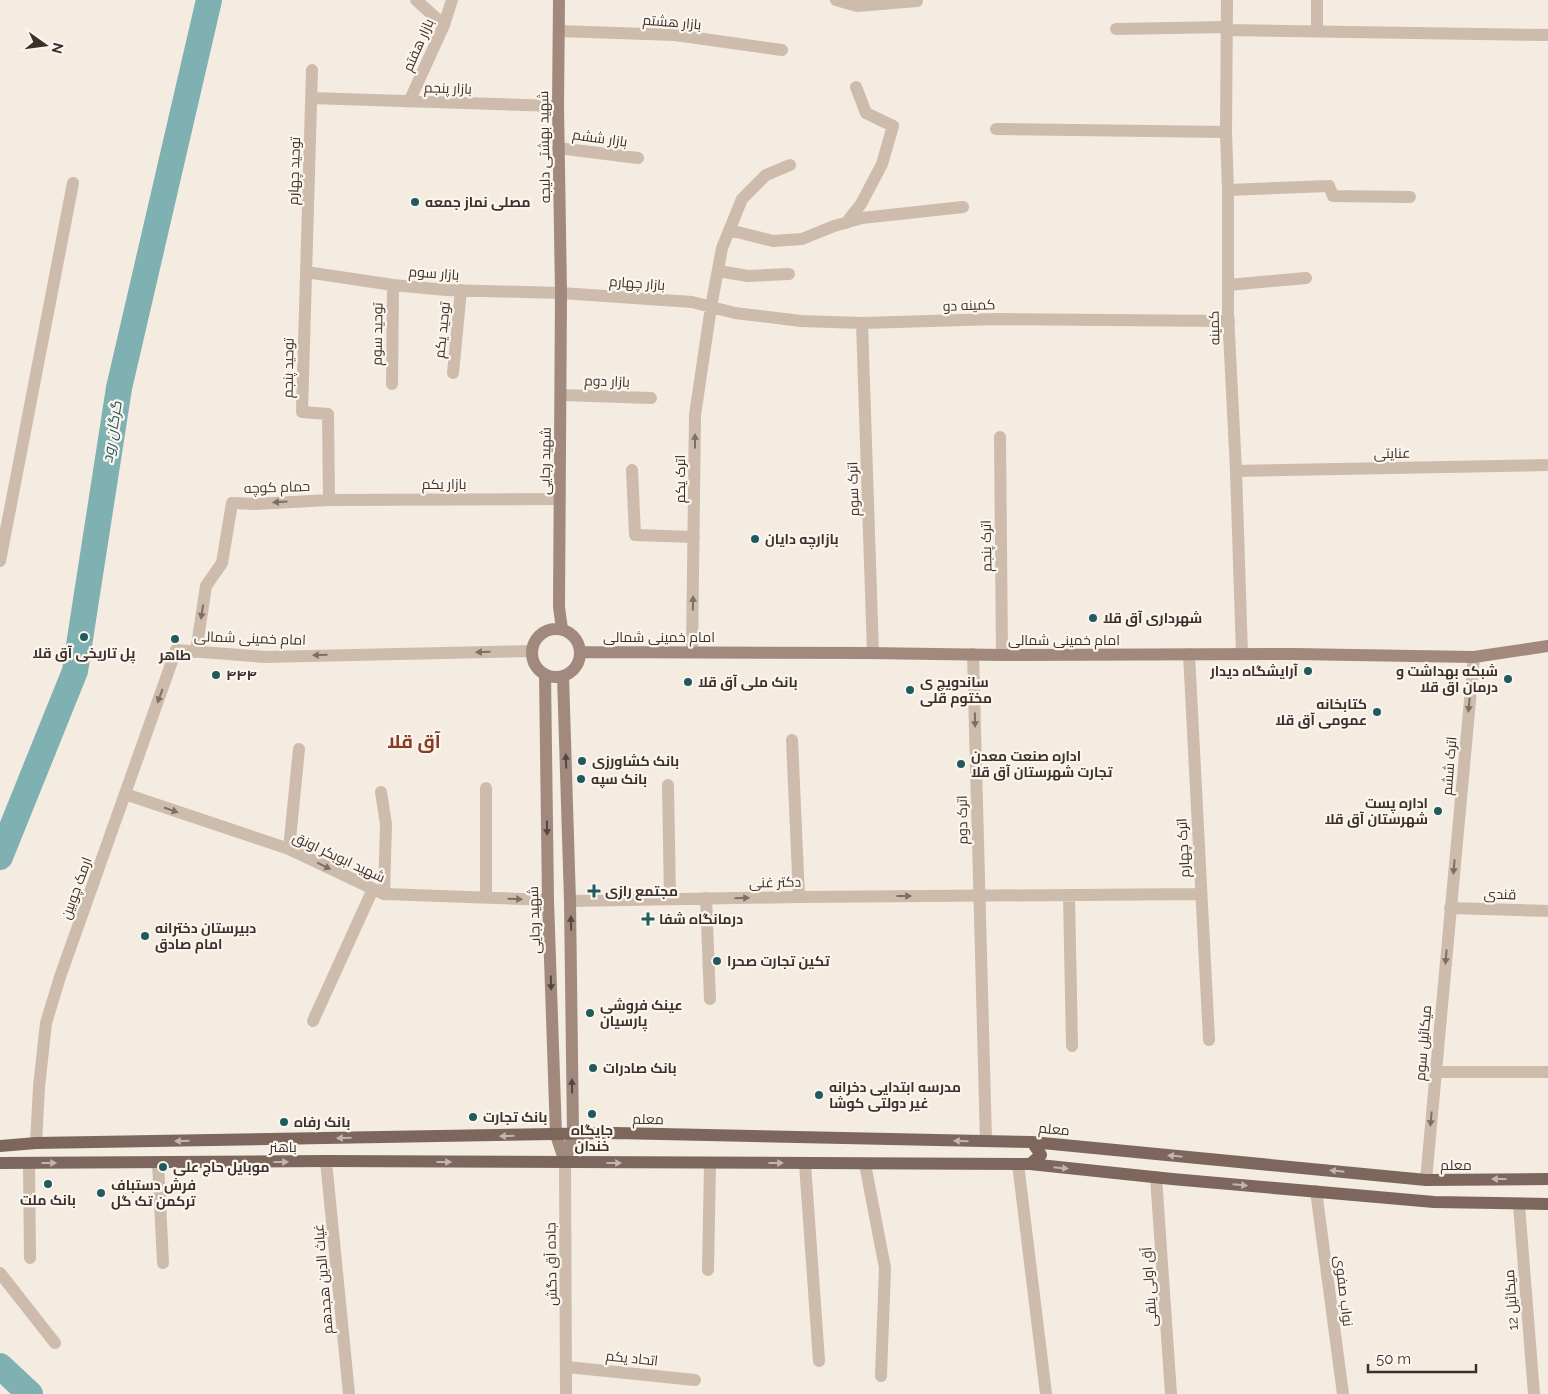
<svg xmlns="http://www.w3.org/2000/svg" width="1548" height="1394" viewBox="0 0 1548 1394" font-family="Raleway,Cairo,sans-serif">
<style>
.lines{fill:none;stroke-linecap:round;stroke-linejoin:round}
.river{stroke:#7fb0b2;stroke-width:26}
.minor{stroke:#cdbbac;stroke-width:12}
.tertiary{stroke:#cdbbac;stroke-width:12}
.secondary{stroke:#a18a7d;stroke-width:12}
.primary{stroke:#7d675c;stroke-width:12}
.oneway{fill:#7d6f65}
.oneway2{fill:#544640}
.oneway3{fill:#c2b5ac}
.poi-dot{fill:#1f5a5e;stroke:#fbf5ee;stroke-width:2}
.labels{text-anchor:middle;stroke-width:4.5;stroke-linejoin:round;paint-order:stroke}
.street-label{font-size:14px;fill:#3b302b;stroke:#fbf5ee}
.poi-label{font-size:14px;font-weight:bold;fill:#3b302b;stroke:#fbf5ee;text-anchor:start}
.water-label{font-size:15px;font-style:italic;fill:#1f5a5e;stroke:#fbf5ee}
.district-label{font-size:19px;font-weight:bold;fill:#8c3b22;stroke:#fbf5ee}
</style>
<rect width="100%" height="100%" fill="#f4ebe1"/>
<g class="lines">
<path class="river" d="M0,857L75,671L119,388L209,0
M0,1366L30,1394"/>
<path class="minor" d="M416,0L444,25
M836,0L857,6L917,1
M1116,29L1227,27
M1227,30L1548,35
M559,31L675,35L782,50
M1317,31V0
M312,70L302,412L328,414L329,500
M311,98L558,106
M409,102L444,25L452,0
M996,129L1226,132
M558,148L638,158
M1228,190L1329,186L1333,196L1410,197
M846,223L861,204L882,164L893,126L866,113L856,87
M729,230L773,241L802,239L834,226L862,218L963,207
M718,271L748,276L789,274
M306,272L393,285L446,290L561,293L692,302L735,313L801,321L862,323L998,319L1229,321
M1228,285L1306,278
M862,323L873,653
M453,373L461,290
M392,384L393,285
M561,395L651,398
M1000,437L1002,655
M632,470L635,535L694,537
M1236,471L1548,465
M0,561L73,183
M196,652L206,586L222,563L232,503L256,504L329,500L559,499
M692,652L695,415L711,307L722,248L742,199L766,175L790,165
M1189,654L1209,1040
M792,740L799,897
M668,785L670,899
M486,788V898
M381,792L386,824L384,894
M125,794L289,849L384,894L548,900
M289,849L299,749
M1069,895L1072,1046
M706,898L710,999
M570,901L799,897L1200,894
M1450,908L1548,911
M313,1021L373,889
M1435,1072H1548
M36,1143L39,1087L46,1023L60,977L176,650
M326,1161L349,1394
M158,1162L163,1263
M29,1163L30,1258
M805,1164L819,1361
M865,1164L885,1268L881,1376
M1018,1164L1046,1394
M1156,1177L1171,1394
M1426,1180L1474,657
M1316,1191L1343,1394
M1519,1205L1534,1394
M708,1270L710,1163
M0,1273L55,1343
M567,1367L695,1380"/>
<path class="tertiary" d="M1227,0L1226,132L1228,190V314L1236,471L1242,654
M176,650L265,657L532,651
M973,654L986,1141
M565,1162L566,1394"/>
<path class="secondary" d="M559,0L558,106L561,293L559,607L562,629
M532 653a24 24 0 1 1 48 0a24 24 0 1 1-48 0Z
M580,652L868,653L1002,655L1294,654L1474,657L1548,646
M545,674L548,900L556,1135L565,1162
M563,676L570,901L573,1134L565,1162"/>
<path class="primary" d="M0,1146L36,1143L615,1133L1032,1142L1426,1180L1548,1179
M0,1163L326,1161L1030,1164L1172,1179L1434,1202L1548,1204
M1030,1164L1041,1155L1032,1142"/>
</g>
<defs><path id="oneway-solid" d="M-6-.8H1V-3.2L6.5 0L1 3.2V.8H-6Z" transform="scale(1.25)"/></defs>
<g class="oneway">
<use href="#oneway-solid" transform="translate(695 441) rotate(-90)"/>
<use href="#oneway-solid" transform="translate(280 502) rotate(177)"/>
<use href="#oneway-solid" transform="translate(693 603) rotate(-89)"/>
<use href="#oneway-solid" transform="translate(202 612) rotate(99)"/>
<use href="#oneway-solid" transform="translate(483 652) rotate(179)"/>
<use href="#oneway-solid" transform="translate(320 655) rotate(179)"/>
<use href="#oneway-solid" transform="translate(160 696) rotate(110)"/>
<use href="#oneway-solid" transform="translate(1469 705) rotate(95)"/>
<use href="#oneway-solid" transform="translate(975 720) rotate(89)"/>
<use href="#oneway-solid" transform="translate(171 810) rotate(19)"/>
<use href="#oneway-solid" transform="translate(324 866) rotate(26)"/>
<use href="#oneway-solid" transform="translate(1454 867) rotate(95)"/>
<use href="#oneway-solid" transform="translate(904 896)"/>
<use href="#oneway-solid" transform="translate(742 898) rotate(-1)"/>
<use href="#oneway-solid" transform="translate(515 899) rotate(2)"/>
<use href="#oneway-solid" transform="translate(1446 957) rotate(95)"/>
<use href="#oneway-solid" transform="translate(1431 1119) rotate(95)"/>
</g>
<g class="oneway2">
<use href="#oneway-solid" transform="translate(566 761) rotate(-92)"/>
<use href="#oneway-solid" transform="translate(547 828) rotate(89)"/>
<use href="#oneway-solid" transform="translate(571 923) rotate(-91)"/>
<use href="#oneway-solid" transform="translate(551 983) rotate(88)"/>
<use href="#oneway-solid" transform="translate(572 1086) rotate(-91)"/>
</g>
<g class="oneway3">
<use href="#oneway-solid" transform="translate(507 1136) rotate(179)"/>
<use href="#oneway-solid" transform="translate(344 1138) rotate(179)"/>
<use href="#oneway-solid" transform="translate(182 1141) rotate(179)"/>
<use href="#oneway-solid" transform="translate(961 1141) rotate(-179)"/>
<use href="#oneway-solid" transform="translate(1175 1156) rotate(-174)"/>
<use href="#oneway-solid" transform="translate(281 1162)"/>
<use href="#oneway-solid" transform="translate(444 1162)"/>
<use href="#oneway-solid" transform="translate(49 1163)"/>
<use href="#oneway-solid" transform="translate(614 1163)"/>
<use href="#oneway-solid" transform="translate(776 1163)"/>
<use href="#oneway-solid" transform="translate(1061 1168) rotate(6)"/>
<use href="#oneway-solid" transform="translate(1337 1171) rotate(-174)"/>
<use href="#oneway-solid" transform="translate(1499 1179) rotate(180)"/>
<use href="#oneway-solid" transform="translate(1240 1185) rotate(5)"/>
</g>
<g class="poi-dot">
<circle cx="415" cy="202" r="5"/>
<circle cx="755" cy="539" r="5"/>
<circle cx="1093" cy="618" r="5"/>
<circle cx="84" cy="637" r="5"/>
<circle cx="175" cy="639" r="5"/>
<circle cx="1308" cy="671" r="5"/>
<circle cx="216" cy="675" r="5"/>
<circle cx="1508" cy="679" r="5"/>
<circle cx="688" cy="682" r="5"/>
<circle cx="910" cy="690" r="5"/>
<circle cx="1377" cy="712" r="5"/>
<circle cx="582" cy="761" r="5"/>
<circle cx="961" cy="764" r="5"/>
<circle cx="581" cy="779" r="5"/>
<circle cx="1438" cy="811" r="5"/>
<path d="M591.5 883.5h5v5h5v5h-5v5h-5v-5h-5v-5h5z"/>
<path d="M645.5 911.5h5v5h5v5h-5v5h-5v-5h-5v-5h5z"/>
<circle cx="145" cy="936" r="5"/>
<circle cx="717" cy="961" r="5"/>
<circle cx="590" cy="1013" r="5"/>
<circle cx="593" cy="1068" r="5"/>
<circle cx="819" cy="1095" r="5"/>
<circle cx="592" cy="1114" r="5"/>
<circle cx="473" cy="1117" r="5"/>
<circle cx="284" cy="1122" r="5"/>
<circle cx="163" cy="1167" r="5"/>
<circle cx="48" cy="1184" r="5"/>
<circle cx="101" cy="1193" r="5"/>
</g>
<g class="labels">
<g class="street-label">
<text transform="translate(672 22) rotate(5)" y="5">بازار هشتم</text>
<text transform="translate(418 45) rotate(-66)" y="5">بازار هفتم</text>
<text transform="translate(448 88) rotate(2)" y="5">بازار پنجم</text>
<text transform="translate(600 138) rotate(8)" y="5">بازار ششم</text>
<text transform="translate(544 147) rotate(-91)" y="5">شهید بهشتی دلیجه</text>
<text transform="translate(294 171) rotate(-88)" y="5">توحید چهارم</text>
<text transform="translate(434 273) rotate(4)" y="5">بازار سوم</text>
<text transform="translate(637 283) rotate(4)" y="5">بازار چهارم</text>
<text transform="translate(969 305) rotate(-2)" y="5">کمینه دو</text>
<text transform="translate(1214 328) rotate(-92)" y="5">کمینه</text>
<text transform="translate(442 330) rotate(-84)" y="5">توحید یکم</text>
<text transform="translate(377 334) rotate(-89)" y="5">توحید سوم</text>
<text transform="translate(288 368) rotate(-89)" y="5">توحید پنجم</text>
<text transform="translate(607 381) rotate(2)" y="5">بازار دوم</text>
<text transform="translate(1392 453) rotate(-1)" y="5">عنایتی</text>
<text transform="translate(545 461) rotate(-89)" y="5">شهید رجایی</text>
<text transform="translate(680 479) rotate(-90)" y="5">اترک یکم</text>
<text x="444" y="489">بازار یکم</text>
<text transform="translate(277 487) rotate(-2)" y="5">حمام کوچه</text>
<text transform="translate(853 489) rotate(-92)" y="5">اترک سوم</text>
<text transform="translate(986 546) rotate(-91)" y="5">اترک پنجم</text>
<text x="659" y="642">امام خمینی شمالی</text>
<text transform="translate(250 638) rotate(2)" y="5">امام خمینی شمالی</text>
<text x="1064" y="645">امام خمینی شمالی</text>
<text transform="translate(1449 766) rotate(-85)" y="5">اترک ششم</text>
<text transform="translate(962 820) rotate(-91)" y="5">اترک دوم</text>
<text transform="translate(1183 848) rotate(-93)" y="5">اترک چهارم</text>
<text transform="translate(339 857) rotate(25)" y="5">شهید ابوبکر اونق</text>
<text transform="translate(775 882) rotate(-1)" y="5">دکتر غنی</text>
<text transform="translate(76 888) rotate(-70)" y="5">ارمک چوبین</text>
<text transform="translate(1500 894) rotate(1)" y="5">قندی</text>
<text transform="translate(534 920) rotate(-92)" y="5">شهید رجایی</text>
<text transform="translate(1423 1043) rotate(-85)" y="5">میکائیل سوم</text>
<text transform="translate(648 1119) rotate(1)" y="5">معلم</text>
<text transform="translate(1054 1129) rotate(5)" y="5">معلم</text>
<text x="283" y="1152">باهنر</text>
<text x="1456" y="1170">معلم</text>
<text transform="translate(551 1264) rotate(-91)" y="5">جاده آق دگش</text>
<text transform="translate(323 1279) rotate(-95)" y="5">غیاث الدین هجدهم</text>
<text transform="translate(1149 1287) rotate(-94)" y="5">آق اولی یلقی</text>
<text transform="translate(1344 1291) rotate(83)" y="5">نواب صفوی</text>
<text transform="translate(1511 1300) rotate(-94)" y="5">میکائیل 12</text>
<text transform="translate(632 1358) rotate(6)" y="5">اتحاد یکم</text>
</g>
<g class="poi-label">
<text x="425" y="207">مصلی نماز جمعه</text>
<text x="765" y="544">بازارچه دایان</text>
<text x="1103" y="623">شهرداری آق قلا</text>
<text x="84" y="658" text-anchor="middle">پل تاریخی آق قلا</text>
<text x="175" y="660" text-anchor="middle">طاهر</text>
<text x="1298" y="676" text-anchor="end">آرایشگاه دیدار</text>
<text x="1498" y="676" text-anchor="end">شبکه بهداشت و<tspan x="1498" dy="16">درمان اق قلا</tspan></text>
<text x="226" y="680">۴۴۴</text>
<text x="698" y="687">بانک ملی آق قلا</text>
<text x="920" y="687">ساندویچ ی<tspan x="920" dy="16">مختوم قلی</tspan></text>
<text x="1367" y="709" text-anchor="end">کتابخانه<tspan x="1367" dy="16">عمومی آق قلا</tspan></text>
<text x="971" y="761">اداره صنعت معدن<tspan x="971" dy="16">تجارت شهرستان آق قلا</tspan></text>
<text x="592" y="766">بانک کشاورزی</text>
<text x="591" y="784">بانک سپه</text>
<text x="1428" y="808" text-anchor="end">اداره پست<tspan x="1428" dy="16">شهرستان آق قلا</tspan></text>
<text x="605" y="896">مجتمع رازی</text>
<text x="659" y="924">درمانگاه شفا</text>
<text x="155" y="933">دبیرستان دخترانه<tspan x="155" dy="16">امام صادق</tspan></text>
<text x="727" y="966">تکین تجارت صحرا</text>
<text x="600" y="1010">عینک فروشی<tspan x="600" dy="16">پارسیان</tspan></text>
<text x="603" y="1073">بانک صادرات</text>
<text x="829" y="1092">مدرسه ابتدایی دخرانه<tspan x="829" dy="16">غیر دولتی کوشا</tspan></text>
<text x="483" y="1122">بانک تجارت</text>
<text x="294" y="1127">بانک رفاه</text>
<text x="592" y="1135" text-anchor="middle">جایگاه<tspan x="592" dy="16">خندان</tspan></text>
<text x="173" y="1172">موبایل حاج علی</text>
<text x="111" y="1190">فرش دستباف<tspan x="111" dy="16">ترکمن تک گل</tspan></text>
<text x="48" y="1205" text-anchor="middle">بانک ملت</text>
</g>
<g class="water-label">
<text transform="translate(112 432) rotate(-81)" y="5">گرگان رود</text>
</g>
<g class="district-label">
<text x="414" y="748">آق قلا</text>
</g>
</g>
<g transform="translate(45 45) rotate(104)" stroke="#fbf5ee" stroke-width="4" paint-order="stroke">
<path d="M0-4L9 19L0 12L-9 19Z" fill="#3b302b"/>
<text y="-8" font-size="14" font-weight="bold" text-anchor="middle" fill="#3b302b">N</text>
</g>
<path d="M1368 1364v8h108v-8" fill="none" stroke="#3b302b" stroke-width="2.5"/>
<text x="1376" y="1364" font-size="15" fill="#3b302b" stroke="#fbf5ee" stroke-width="4" paint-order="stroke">50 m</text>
</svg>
